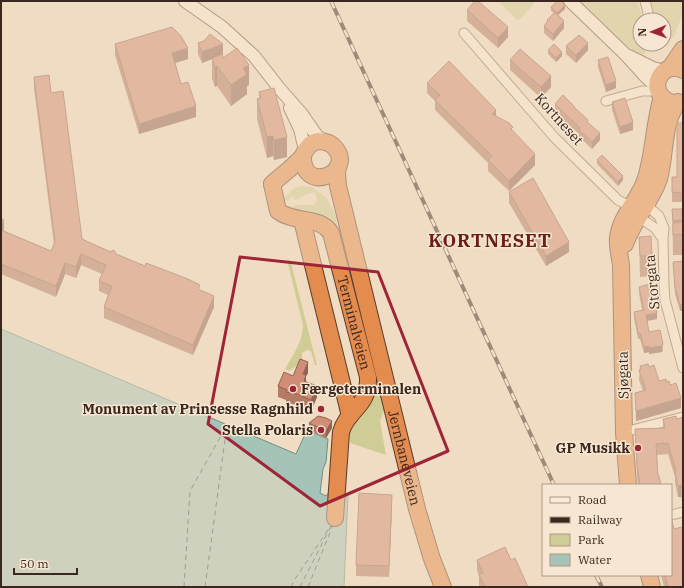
<svg xmlns="http://www.w3.org/2000/svg" width="684" height="588" viewBox="0 0 684 588" font-family="'IBM Plex Serif',serif">
<style>
.green{fill:#cfcd95}
.water{fill:#a5c3b6;stroke:#6b9282}
.lines{fill:none;stroke-linecap:round;stroke-linejoin:round}
.ferry{stroke:#2c5b51;stroke-width:1;stroke-dasharray:5 4;stroke-linecap:butt}
.street-casing{stroke:#8c6c58;stroke-width:11}
.secondary-casing{stroke:#6d4d3b;stroke-width:14}
.highway-casing{stroke:#593b2d;stroke-width:18}
.street{stroke:#fbead6;stroke-width:9}
.secondary{stroke:#fbead6;stroke-width:12}
.highway{stroke:#e48c4e;stroke-width:16}
.rail-casing{stroke:#3a271d;stroke-width:4}
.rail{stroke:#f7e7d2;stroke-width:2.5;stroke-dasharray:8;stroke-linecap:butt}
.wall{fill:#b47a65}
.shaded-wall{fill:#926353}
.building{fill:#d18e76;stroke:#926353}
.marked{fill:none;stroke:#9e2538;stroke-width:3;stroke-linejoin:round}
.poi-dot{fill:#9e2538;stroke:#f7e7d2;stroke-width:1.5}
.labels{text-anchor:middle;stroke-width:3;stroke-linejoin:round;paint-order:stroke}
.street-label{font-size:14px;fill:#3a271d;stroke:#f7e7d2}
.poi-label{font-size:14px;font-weight:bold;fill:#3a271d;stroke:#f7e7d2;text-anchor:end}
.district-label{font-size:18px;font-weight:bold;letter-spacing:1px;fill:#6a1f1a;stroke:#f7e7d2}
</style>
<rect width="100%" height="100%" fill="#f0dcc2"/>
<path class="green" d="M498,1H534L533,5L518,21Z
M576,1H637L644,20H640V44H650L642,58L611,33Z
M648,1H683V13L674,37L671,39H664V20H654Z
M303,186L312,187L326,197L336,216L337,225L341,228L384,403V411L380,421L386,455L350,443V428L367,407L335,231L296,214L287,207L298,205H314L317,200L315,193C309,191 301,199 294,200L293,197L289,198L290,200L283,201V198C292,194 289,187 303,186Z
M290,259L317,365H315L311,351L307,350L302,353V357L304,365H298L289,371L285,369C293,355 303,341 303,325L287,260Z"/>
<path class="water" d="M1,329L296,454L307,430L328,439L326,462L323,469L320,493L326,496L329,492L345,494V495H348L344,587H1Z"/>
<g class="lines">
<path class="ferry" d="M184,587L190,491L227,425
M205,587L227,425
M291,587L295,579L332,524
M300,587L332,524
M308,587L333,525"/>
<g class="street-casing">
<path id="street" d="M645,1L650,20
M464,33L554,137L618,200L631,207L639,217L655,228L663,239
M606,101L642,91H658
M642,206L646,205L659,216L664,228L663,239L664,286L665,300L683,368
M624,432L683,417
M671,515L683,512"/>
</g>
<g class="secondary-casing">
<path id="secondary" d="M185,1L222,27L254,56L279,88L301,113L317,136L324,141
M570,1L626,55L645,76L657,87
M629,56L653,68L664,71
M290,108L300,129L305,150"/>
</g>
<g class="highway-casing">
<g id="highway">
<path d="M670,68L683,49"/>
<path d="M670,102C645,92 661,59 683,70"/>
<path id="s1" d="M338,166L337,173L338,186L417,509L432,559L443,587"/>
<path id="s2" d="M272,184L278,211C295,224 319,215 331,233L368,377C369,408 348,408 341,432L335,518"/>
<path d="M272,184C282,175 293,167 302,157C304,154 305,150 308,147C310,144 314,142 318,141C324,141 331,143 335,148C356,173 302,195 303,156"/>
<path d="M302,220L350,416"/>
<path d="M625,244C633,221 651,202 659,179C666,154 662,124 678,102"/>
<path d="M628,485L624,432L621,265C620,256 617,247 618,238C620,216 640,199 646,178C654,152 654,123 662,97"/>
<path d="M649,575L652,587"/>
</g>
</g>
<use href="#street" class="street"/>
<use href="#secondary" class="secondary"/>
<use href="#highway" class="highway"/>
<g class="rail-casing">
<path id="rail" d="M331,1L554,485
M596,575L602,587"/>
</g>
<use href="#rail" class="rail"/>
</g>
<path class="wall" d="M551,7L565,9L558,15L564,28L553,41L544,33V26L547,22V20L554,13L551,11Z
M467,10L508,37L498,48L467,21Z
M198,43L223,55H222L223,58L249,85L247,86V94L231,106L217,86L215,87L212,79V59L202,63L198,54Z
M115,44L188,59L175,63L181,84L196,117L139,134L115,55Z
M566,46L588,50L576,63L566,54Z
M548,50L562,56L556,62L548,54Z
M510,60L551,87L541,98L510,70Z
M598,60L616,88L606,92L598,67Z
M34,77L51,93L82,239L200,290L214,307L193,355L104,318V307L108,295L99,291V281L102,274L81,265L76,278L65,274L56,297L1,274V219L4,231L51,251L54,244L34,88Z
M427,83L496,116L513,132L535,165L509,191L488,171V163L435,110V101L427,93Z
M259,92L287,157L274,160L273,156L267,158L257,119V99L259,98Z
M612,102L633,130L620,134L612,110Z
M555,104L575,108L588,123L600,140L592,149L579,137V134L555,112Z
M683,123V202H672V192L677,177Z
M597,160L623,180L618,186L597,164Z
M509,192L569,252L546,266L509,203Z
M672,209H682V222H683V255H673Z
M639,237L652,256V276L640,277Z
M683,261V311H680L675,294L673,262Z
M639,287L657,319L647,321L649,332L663,350L662,352L649,354V352L644,353L640,339H638L634,318V312L642,310L639,293Z
M640,366L649,367L659,381L666,382L670,385L681,408L636,421L635,393L643,391L639,380Z
M308,373L306,376V382L317,397L311,411L297,405L286,403V400L278,397V386L293,376Z
M683,417V501H682L681,497H678L675,483V477L668,454L657,455L658,476L661,485H638L637,477L635,429L663,428V419H677Z
M309,423L332,428L326,438L309,430Z
M392,505L389,577L356,576V565Z
M477,560H511L528,587H480L479,585V576L477,570Z
M661,575H671L683,587H664Z"/>
<path class="shaded-wall" d="M565,5V9L557,16V13Z
M564,21V28L553,41V34Z
M508,27V37L498,48V38Z
M588,43V50L576,63V55Z
M223,44V55L202,63V52Z
M188,48V59L172,64V53Z
M562,52V56L556,62V58Z
M249,65V85L247,86V94L231,106V85L243,68Z
M217,66V86L215,87V67Z
M551,76V87L541,98V87Z
M616,81V88L606,92V85Z
M196,106V117L139,134V124Z
M496,110V121L492,114Z
M633,122V130L620,134V127Z
M600,133V140L592,149V142Z
M273,136V156L267,158V137Z
M287,137V157L274,160V140Z
M535,154V165L509,191V181Z
M623,176V180L618,186V182Z
M4,220V231L1,237V226Z
M569,242V252L546,266V256Z
M81,254V265L76,278V267Z
M65,263V274L56,297V286Z
M214,296V307L193,355V345Z
M683,304V311H680V305Z
M657,313V319L646,321V315Z
M663,344L662,352L649,354V348Z
M649,346V352L644,353V347Z
M308,362V373L306,376V386L304,382L303,374Z
M317,386V397L311,411V400Z
M681,398V408L636,421V411Z
M332,421V428L326,438V431Z
M681,485V497H678V486Z
M683,489V501H682V490Z
M392,495V505L389,577V566Z"/>
<path class="building" d="M475,1H478L508,27L498,38L467,10Z
M557,1H561L565,5L557,13L551,7Z
M555,12L564,21L553,34L544,26L548,21L547,20Z
M172,27L181,36L188,48L172,53L181,84L188,82L196,106L139,124L115,44Z
M210,34L223,44L202,52L198,43L204,41Z
M579,35L588,43L576,55L566,46Z
M554,44L562,52L556,58L548,50Z
M237,48L249,65L243,68L247,74L231,85L217,66L215,67L212,58L222,54L223,58Z
M520,49L551,76L541,87L510,60Z
M608,57L616,81L606,85L598,60Z
M449,61L496,110L492,114L509,123L513,127L511,129L535,154L509,181L488,160L492,156L435,100L440,95L427,83Z
M49,75L51,93L63,91L82,239L110,252L114,250L116,254L145,266L146,263L188,279L200,285L198,289L214,296L193,345L104,307L112,286L99,281L106,265L81,254L76,267L65,263L56,286L1,264V230L51,251L55,242L34,77Z
M274,88L287,137L274,140L273,136L267,137L257,99L261,98L259,92Z
M563,95L572,104L575,108L588,120L587,122L600,133L592,142L579,130L580,128L555,104Z
M625,98L633,122L620,127L612,102Z
M677,123H683V193L672,192V177H677Z
M602,155L623,176L618,182L597,160Z
M533,178L569,242L546,256L509,192Z
M672,209H682V220L673,221Z
M1,219L4,220L1,226Z
M683,222V234L673,235V223Z
M651,236L652,256H640L639,237Z
M683,261V304L680,305L675,287L673,262Z
M650,284L657,313L646,315L649,332L660,330L663,344L662,346L649,348V346L644,347L640,333H638L634,312L644,310L639,287Z
M300,359L308,362L303,374L306,375L304,381L317,386L311,400L297,394L286,392L287,390L278,386L284,372L293,376Z
M648,364L649,367L654,365L659,381L666,379V382L669,381L670,385L676,383L681,398L636,411L635,393L646,390L639,370L641,369L640,366Z
M318,416L326,418L332,421L326,431L309,423Z
M676,416L677,419L683,417V489L682,490L681,485L678,486L675,472L676,471L668,443L656,444L658,476H659L661,485H640L637,465L635,429L665,428L663,419Z
M359,493L392,495L389,566L356,565Z
M671,517L674,529L682,527L683,532V587H668L665,575H671Z
M505,547L511,560L515,558L528,587H485L479,575L483,573L477,560Z"/>
<path d="M0 0H684V588H0ZM240,257L378,272L448,451L320,506L208,424Z" fill="#f0dcc2" fill-opacity=".55" fill-rule="evenodd"/>
<path class="marked" d="M240,257L378,272L448,451L320,506L208,424Z"/>
<g class="poi-dot">
<circle cx="293" cy="389" r="4"/>
<circle cx="321" cy="409" r="4"/>
<circle cx="321" cy="430" r="4"/>
<circle cx="638" cy="448" r="4"/>
</g>
<g class="labels">
<g class="street-label">
<text transform="translate(559 119) rotate(48)" y="5">Kortneset</text>
<text transform="translate(652 282) rotate(-95)" y="5">Storgata</text>
<text dy="5" stroke="none"><textPath href="#s2" startOffset="179">Terminalveien</textPath></text>
<text transform="translate(623 375) rotate(-91)" y="5">Sjøgata</text>
<text dy="5" stroke="none"><textPath href="#s1" startOffset="300">Jernbaneveien</textPath></text>
</g>
<g class="poi-label">
<text x="301" y="394" text-anchor="start">Færgeterminalen</text>
<text x="313" y="414">Monument av Prinsesse Ragnhild</text>
<text x="313" y="435">Stella Polaris</text>
<text x="630" y="453">GP Musikk</text>
</g>
<g class="district-label">
<text x="490" y="247">KORTNESET</text>
</g>
</g>
<rect width="684" height="588" fill="none" stroke="#3a271d" stroke-width="4"/>
<rect x="542" y="484" width="130" height="92" fill="#f7e7d2" stroke="#ab9a8a"/>
<rect x="550" y="497" width="20" height="6" fill="#fbead6" stroke="#ab9a8a"/>
<text x="578" y="504" font-size="12" fill="#3a271d">Road</text>
<rect x="550" y="517" width="20" height="6" fill="#3a271d" stroke="#ab9a8a"/>
<text x="578" y="524" font-size="12" fill="#3a271d">Railway</text>
<rect x="550" y="534" width="20" height="12" fill="#cfcd95" stroke="#ab9a8a"/>
<text x="578" y="544" font-size="12" fill="#3a271d">Park</text>
<rect x="550" y="554" width="20" height="12" fill="#a5c3b6" stroke="#ab9a8a"/>
<text x="578" y="564" font-size="12" fill="#3a271d">Water</text>
<g transform="translate(652 32) rotate(268)"><circle r="19" fill="#f7e7d2" stroke="#ab9a8a"/>
<path d="M0-3L7 15L0 10L-7 15Z" fill="#9e2538"/>
<text y="-6" font-size="11" font-weight="bold" text-anchor="middle" fill="#3a271d">N</text>
</g>
<path d="M14 568v6h63v-6" fill="none" stroke="#3a271d" stroke-width="2"/>
<text x="20" y="568" font-size="12" fill="#3a271d" stroke="#f7e7d2" stroke-width="3" paint-order="stroke">50 m</text>
</svg>
